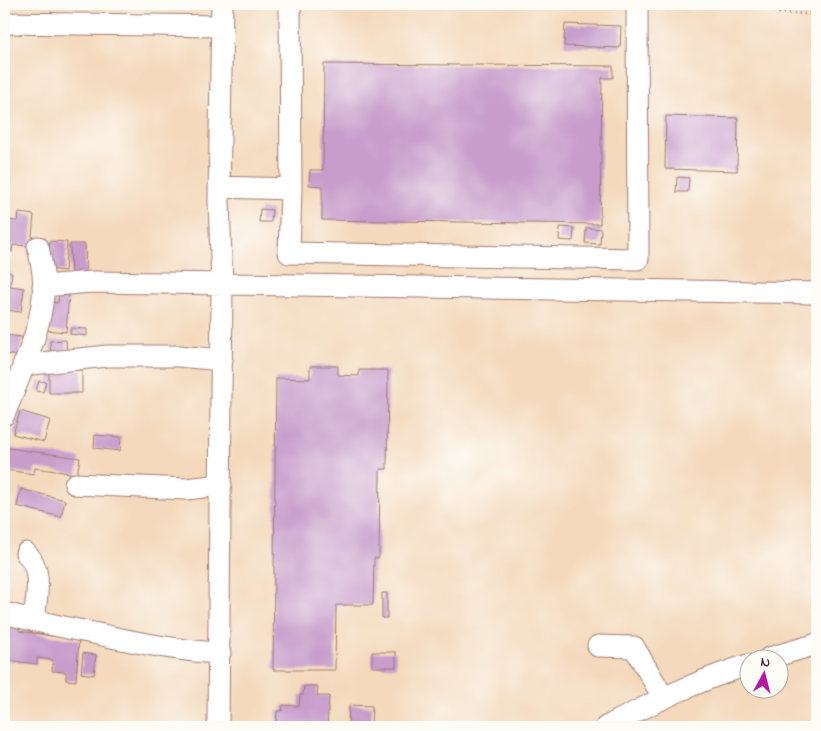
<svg xmlns="http://www.w3.org/2000/svg" width="821" height="731" viewBox="0 0 821 731" font-family="'Indie Flower',sans-serif">
<style>
.building{fill:#c89dcc}
.lines{fill:none;stroke-linecap:round;stroke-linejoin:round}
.minor-casing{stroke:#9f7c74;stroke-width:23}
.path{stroke:#9f7c74;stroke-width:3;stroke-dasharray:1 4;stroke-linecap:butt}
.minor{stroke:#fff;stroke-width:21}
</style>
<rect width="100%" height="100%" fill="#fdfcf7"/>
<filter id="ink" filterUnits="userSpaceOnUse"><feTurbulence type="fractalNoise" baseFrequency=".02" numOctaves="2"/><feDisplacementMap in="SourceGraphic" scale="10" xChannelSelector="R" yChannelSelector="G"/><feConvolveMatrix kernelMatrix="1 2 1 2 8 2 1 2 1" color-interpolation-filters="sRGB"/></filter>
<filter id="wash" filterUnits="userSpaceOnUse"><feTurbulence type="fractalNoise" baseFrequency=".0096" numOctaves="4" result="noise"/><feDisplacementMap in="SourceGraphic" scale="20" xChannelSelector="R" yChannelSelector="G"/><feGaussianBlur stdDeviation="1.12" result="paint"/><feColorMatrix in="noise" values="0 0 0 0 0 0 0 0 0 0 0 0 0 0 0 0 0 1.4 0 .05"/><feComposite in="paint" operator="in"/></filter>
<g filter="url(#wash)">
<rect width="100%" height="100%" fill="#f4d9bc"/>
<g id="blocks">
<path class="building" d="M565,24L621,26L620,48L564,46Z
M324,64L613,66V78H602L600,224L322,220V186L309,185L310,170H323Z
M666,116L738,118L737,171L665,169Z
M677,177L689,178L688,192H676Z
M260,209L272,210L271,222H259Z
M19,213L34,215L31,246L13,245L12,252L4,251V220L18,221Z
M560,227L574,228L573,241L559,240Z
M586,228L601,229L600,244L585,243Z
M50,241L67,242L65,271L47,269Z
M70,244H85L86,275L71,276Z
M4,272L12,273L10,286L24,288L21,312L4,310Z
M59,292L69,293L66,332L46,330L48,302L58,303Z
M71,328L87,329V336L70,334Z
M4,335L22,337L20,356L4,354Z
M66,340L67,356L51,357L50,341Z
M310,366H338V375L359,376V370H388L387,469H380L379,558H374L373,605H336L335,670H273L276,378L310,379Z
M49,370H82V393H49Z
M39,381L46,382L43,392L36,391Z
M20,411L50,420L44,442L13,434Z
M95,435L121,437L120,451L94,448Z
M8,448L80,458L77,474L35,468L34,474L5,470Z
M21,489L65,500L61,517L17,506Z
M382,593H387V618H382Z
M9,623L20,624L19,631L79,640L76,681L66,680V672L52,671L53,660L37,658V664L4,660Z
M372,652H396V667H372Z
M83,653L96,655L94,675L81,673Z
M304,686H318L317,696H329L327,727H276L277,711H282L283,705L299,706L300,695H303Z
M349,705L372,706L371,727H348Z"/>
</g>
</g>
<g filter="url(#ink)">
<use href="#blocks" fill-opacity="0" stroke="#9f7c74" stroke-width="1"/>
<g class="lines">
<g class="minor-casing">
<path id="minor" d="M290,4L291,189L289,253L638,259L637,4
M4,23L222,26
M219,187L291,189
M43,286L92,282L817,293
M23,365L107,356H178L222,360
M4,415C20,373 48,320 43,274C42,265 40,256 38,247
M75,484L186,489L221,485
M26,553C44,570 36,598 34,621
M4,613C35,621 66,628 98,634C138,643 179,651 220,653
M598,646L634,647L663,697
M769,658L817,644
M218,727L222,285L219,201L222,4
M606,727C652,703 698,680 748,665"/>
</g>
<path class="path" d="M761,4L779,13L817,14"/>
<use href="#minor" class="minor"/>
</g>
</g>
<rect width="821" height="731" fill="none" stroke="#fdfcf7" stroke-width="20"/>
<g transform="translate(764 674) rotate(7)"><circle r="24" fill="#fdfcf7" stroke="#b5a4a5"/>
<path d="M0-4L9 19L0 12L-9 19Z" fill="#b5179e"/>
<text y="-8" font-size="14" font-weight="bold" text-anchor="middle" fill="#4a1f2b">N</text>
</g>
</svg>
